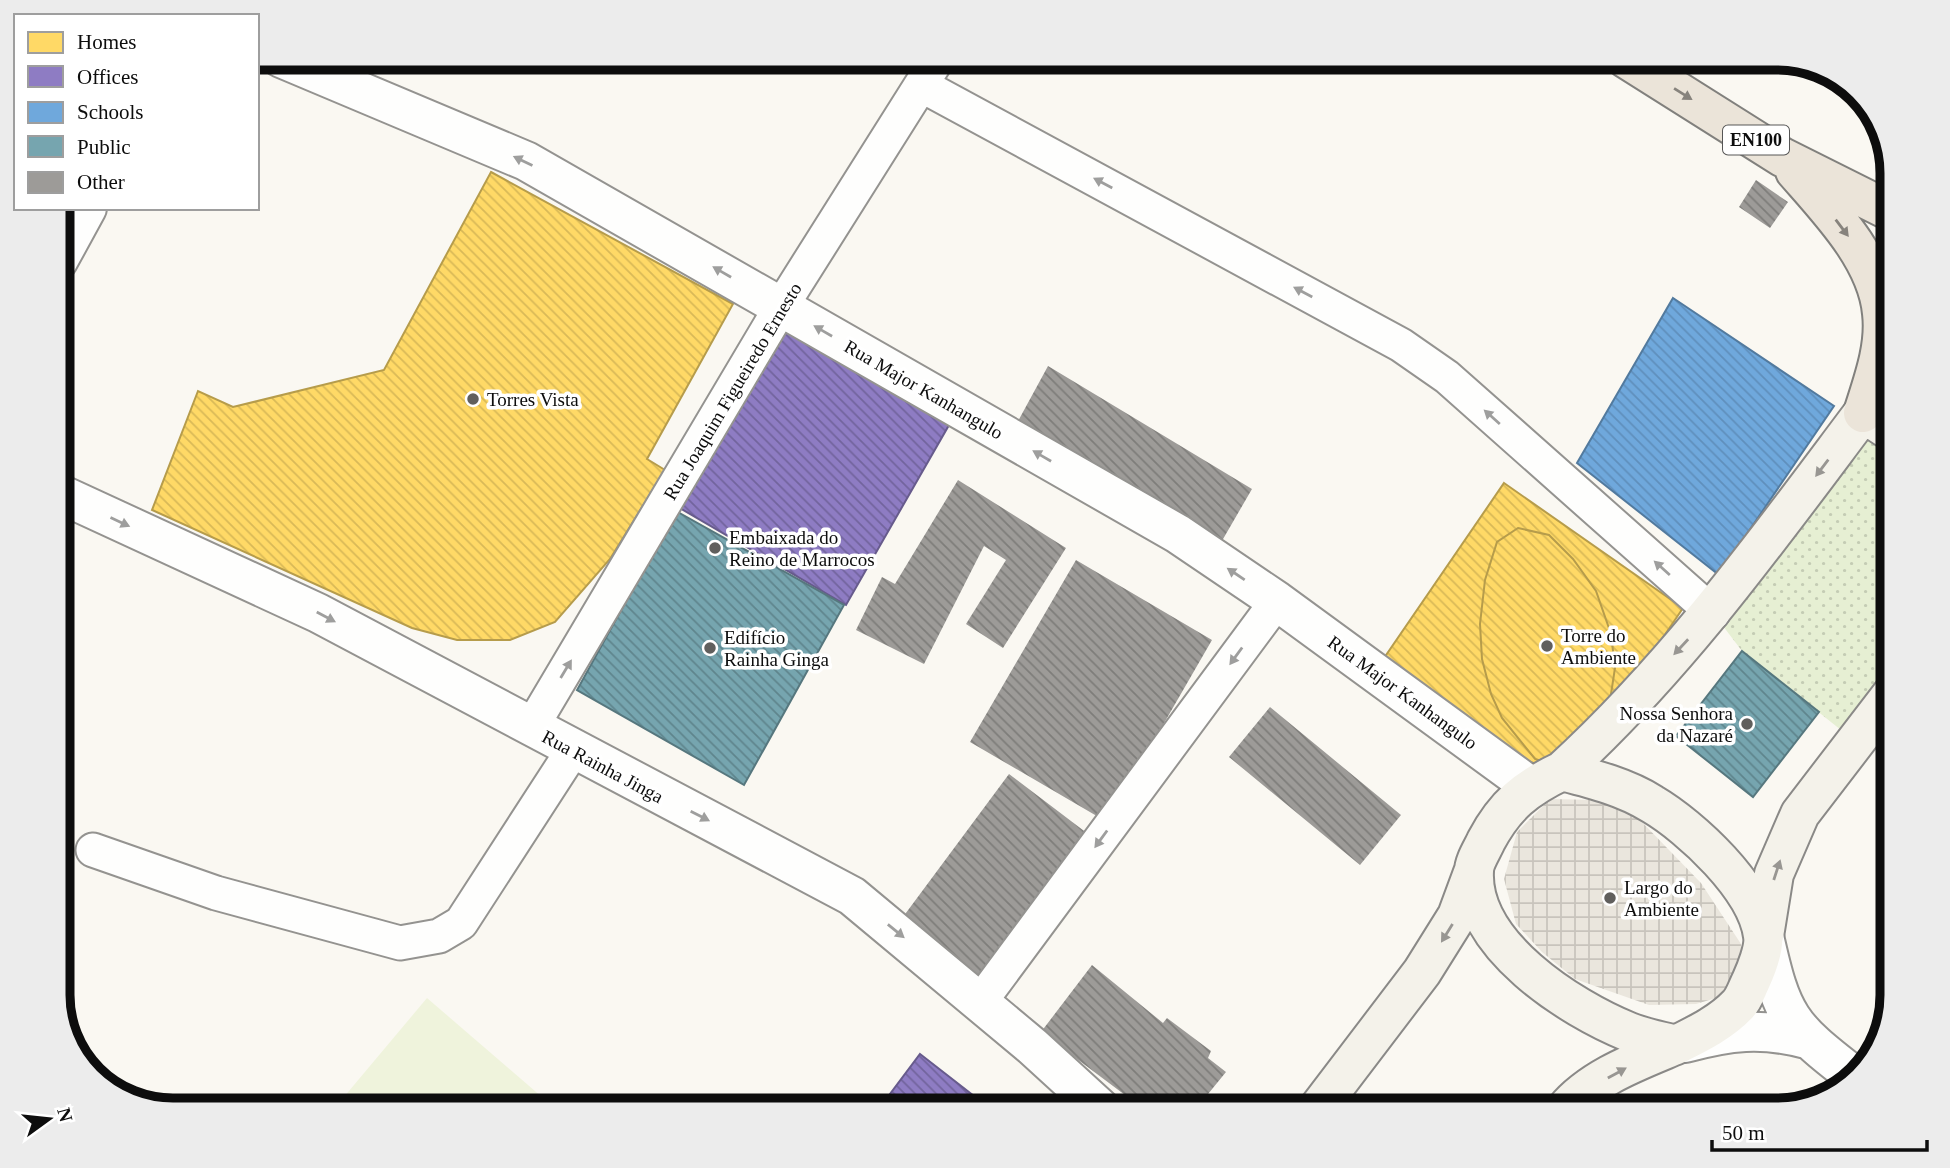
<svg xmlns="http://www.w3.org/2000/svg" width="1950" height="1168" viewBox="0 0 1950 1168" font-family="'Times New Roman',serif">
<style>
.grass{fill:url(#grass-dots)}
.pitch{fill:#eff3dc}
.plaza{fill:url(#plaza-grid)}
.homes{fill:url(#homes-back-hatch);stroke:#b69c4b;stroke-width:2}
.offices{fill:url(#offices-back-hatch);stroke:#675b8c;stroke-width:2}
.schools{fill:url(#schools-back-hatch);stroke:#527a9e;stroke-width:2}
.public{fill:url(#public-back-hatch);stroke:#56777e;stroke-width:2}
.building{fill:url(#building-back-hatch)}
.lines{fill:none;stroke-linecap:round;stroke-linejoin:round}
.minor-casing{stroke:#949390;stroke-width:37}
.tertiary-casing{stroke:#949390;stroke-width:42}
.secondary-casing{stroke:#8a8987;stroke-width:42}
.primary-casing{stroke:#81807d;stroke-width:42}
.minor{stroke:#fefefd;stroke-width:33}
.tertiary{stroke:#fefefd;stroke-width:38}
.secondary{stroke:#f4f2ea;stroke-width:38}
.primary{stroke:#ebe4d9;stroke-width:38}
.oneway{fill:#87837d}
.oneway2{fill:#9e9e9d}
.oneway3{fill:#989692}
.poi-dot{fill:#605f5d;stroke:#fff;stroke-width:2.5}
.labels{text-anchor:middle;stroke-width:7;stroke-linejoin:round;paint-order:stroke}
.shield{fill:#fff;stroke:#565656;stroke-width:2}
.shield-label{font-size:18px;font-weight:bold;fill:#0d0d0d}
.street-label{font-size:19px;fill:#0d0d0d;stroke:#fff}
.poi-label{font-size:19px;fill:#0d0d0d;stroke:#fff;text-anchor:start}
.rim{fill:none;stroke:#0d0d0d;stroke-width:9}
</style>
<defs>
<pattern id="grass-dots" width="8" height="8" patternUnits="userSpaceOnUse" patternTransform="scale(1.75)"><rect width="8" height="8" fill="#e6efd3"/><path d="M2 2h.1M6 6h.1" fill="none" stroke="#c4ccb4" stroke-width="1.8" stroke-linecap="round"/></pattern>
<pattern id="plaza-grid" width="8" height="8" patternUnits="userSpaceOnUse" patternTransform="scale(1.75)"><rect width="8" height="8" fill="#eae6dd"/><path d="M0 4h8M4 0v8" fill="none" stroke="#c8c4bc"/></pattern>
<pattern id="homes-back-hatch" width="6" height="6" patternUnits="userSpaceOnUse" patternTransform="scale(1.75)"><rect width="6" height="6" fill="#ffd966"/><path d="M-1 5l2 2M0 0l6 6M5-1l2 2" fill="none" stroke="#d9b957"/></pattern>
<pattern id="offices-back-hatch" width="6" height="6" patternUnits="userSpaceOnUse" patternTransform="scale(1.75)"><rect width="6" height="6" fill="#8e7cc3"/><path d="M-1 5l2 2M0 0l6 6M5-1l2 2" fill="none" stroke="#72649d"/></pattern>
<pattern id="schools-back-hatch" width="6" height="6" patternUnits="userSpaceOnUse" patternTransform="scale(1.75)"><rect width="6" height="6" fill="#6fa8dc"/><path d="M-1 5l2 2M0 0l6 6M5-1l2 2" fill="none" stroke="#5f8fbc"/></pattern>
<pattern id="public-back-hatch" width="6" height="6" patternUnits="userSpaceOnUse" patternTransform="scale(1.75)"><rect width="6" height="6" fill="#76a5af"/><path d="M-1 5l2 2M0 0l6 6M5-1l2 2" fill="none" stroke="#5f858d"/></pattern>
<pattern id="building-back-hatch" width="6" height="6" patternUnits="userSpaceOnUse" patternTransform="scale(1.75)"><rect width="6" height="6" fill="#9d9b98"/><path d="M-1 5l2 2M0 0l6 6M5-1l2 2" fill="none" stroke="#7e7d7a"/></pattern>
</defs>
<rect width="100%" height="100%" fill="#faf8f2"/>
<path class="grass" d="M1863,413L1892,432V694L1856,742L1742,651L1713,613Z"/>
<path class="pitch" d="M427,998L557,1110H333Z"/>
<path class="plaza" d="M1550,799L1597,800L1638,818L1701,883L1741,944L1742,966L1735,985L1716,998L1696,1004L1649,1005L1575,979L1542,952L1516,924L1504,879L1517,832Z"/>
<path class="homes" d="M491,172L733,304L647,459L665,470L610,559L555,622L510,640H457L412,628L152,510L198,391L233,407L384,370Z
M1504,483L1683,608L1639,673L1550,769L1525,760L1382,661Z
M1518,528L1549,535L1573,559L1596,591L1611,634L1615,668L1609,707L1552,764L1535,759L1502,718L1491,694L1482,659L1480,624L1485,580L1497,542Z"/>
<path class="offices" d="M782,328L949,425L846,605L678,507Z
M920,1054L992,1110H878Z"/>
<path class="schools" d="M1673,298L1834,406L1719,575L1577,463Z"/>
<path class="public" d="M676,511L844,605L744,785L577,690Z
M1742,651L1819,712L1753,797L1676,736Z"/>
<path class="building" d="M1756,180L1788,202L1770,228L1739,207Z
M1048,366L1252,489L1219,546L1017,423Z
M958,480L1066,548L1003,648L966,624L1006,560L984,546L924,664L856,630L882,577L895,584Z
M1076,560L1212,640L1107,822L970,742Z
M1270,707L1401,815L1360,865L1229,757Z
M1009,774L1096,840L983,990L897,925Z
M1092,965L1163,1023L1167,1018L1211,1051L1208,1058L1226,1072L1195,1110H1145L1041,1032Z
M1767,1095L1784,1108L1755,1110Z"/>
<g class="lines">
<g class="minor-casing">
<path id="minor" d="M921,85L1401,345L1447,377L1713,613
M531,728L781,307L938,58
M93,850L216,893L400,943L439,936L461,923L573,750
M980,1002L1277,601"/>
</g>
<g class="tertiary-casing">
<path id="tertiary" d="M281,58L526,161L1178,534L1277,601L1530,786
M58,261L87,208
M58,493L318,613L852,896L1032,1046L1102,1110
M1764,936C1782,1017 1789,1026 1854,1076
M1685,1043C1729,1031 1761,1027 1806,1039"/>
</g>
<g class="secondary-casing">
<path id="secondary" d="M1562,771C1593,779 1625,787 1652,804C1691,827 1757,888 1763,936C1765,948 1756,970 1751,981C1747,989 1744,999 1738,1005C1721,1023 1698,1034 1676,1045C1661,1041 1644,1038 1629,1032C1570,1008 1470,945 1474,871C1474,862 1482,850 1486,841C1505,805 1526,788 1562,771Z
M1562,771C1678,665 1769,538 1863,413L1892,432
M1764,936L1774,874L1800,814L1892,694
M1317,1110L1422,972L1457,916L1474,870
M1565,1110C1591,1078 1638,1061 1676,1045"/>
</g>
<g class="primary-casing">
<path id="primary" d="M1625,58L1782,157L1892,212
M1795,171C1829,210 1877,259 1882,313C1886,347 1873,381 1863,413"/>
</g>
<use href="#minor" class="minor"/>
<use href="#tertiary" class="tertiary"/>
<use href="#secondary" class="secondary"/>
<use href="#primary" class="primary"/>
</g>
<defs><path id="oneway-solid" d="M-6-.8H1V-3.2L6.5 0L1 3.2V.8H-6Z" transform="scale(1.75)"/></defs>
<g class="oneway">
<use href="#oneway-solid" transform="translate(1683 94) rotate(32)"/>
<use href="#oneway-solid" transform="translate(1842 228) rotate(53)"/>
</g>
<g class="oneway2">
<use href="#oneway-solid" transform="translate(523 161) rotate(-154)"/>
<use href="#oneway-solid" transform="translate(1103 183) rotate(-152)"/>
<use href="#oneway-solid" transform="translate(722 272) rotate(-150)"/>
<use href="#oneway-solid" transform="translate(1303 292) rotate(-152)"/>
<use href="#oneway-solid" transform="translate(823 331) rotate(-150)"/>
<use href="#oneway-solid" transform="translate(1492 417) rotate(-138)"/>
<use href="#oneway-solid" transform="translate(1042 456) rotate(-150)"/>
<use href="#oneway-solid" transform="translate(120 522) rotate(25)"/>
<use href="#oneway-solid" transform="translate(1662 568) rotate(-138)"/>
<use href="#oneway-solid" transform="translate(1236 574) rotate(-146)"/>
<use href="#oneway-solid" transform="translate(326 617) rotate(28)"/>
<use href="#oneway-solid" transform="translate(1236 656) rotate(126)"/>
<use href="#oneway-solid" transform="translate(566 669) rotate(-59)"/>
<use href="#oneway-solid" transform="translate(700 816) rotate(27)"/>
<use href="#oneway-solid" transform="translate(1101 839) rotate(126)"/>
<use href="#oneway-solid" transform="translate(896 931) rotate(39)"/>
</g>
<g class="oneway3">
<use href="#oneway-solid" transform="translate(1822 468) rotate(127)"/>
<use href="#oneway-solid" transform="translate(1681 647) rotate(133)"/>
<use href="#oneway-solid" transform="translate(1777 870) rotate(-72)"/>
<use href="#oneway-solid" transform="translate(1447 933) rotate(122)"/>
<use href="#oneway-solid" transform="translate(1617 1073) rotate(-29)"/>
</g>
<g class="poi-dot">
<circle cx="473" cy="399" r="7"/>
<circle cx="715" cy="548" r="7"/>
<circle cx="1547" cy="646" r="7"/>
<circle cx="710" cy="648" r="7"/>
<circle cx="1747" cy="724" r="7"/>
<circle cx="1610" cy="898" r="7"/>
</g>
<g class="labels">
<rect class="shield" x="1723" y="125.5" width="66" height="29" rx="5"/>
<g class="shield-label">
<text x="1756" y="146">EN100</text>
</g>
<g class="street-label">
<text transform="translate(924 389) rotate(30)" y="7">Rua Major Kanhangulo</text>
<text transform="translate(732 391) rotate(-59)" y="7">Rua Joaquim Figueiredo Ernesto</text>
<text transform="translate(1403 692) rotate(36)" y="7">Rua Major Kanhangulo</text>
<text transform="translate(603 766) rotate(28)" y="7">Rua Rainha Jinga</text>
</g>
<g class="poi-label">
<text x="487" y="406">Torres Vista</text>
<text x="729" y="544">Embaixada do<tspan x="729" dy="22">Reino de Marrocos</tspan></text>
<text x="1561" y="642">Torre do<tspan x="1561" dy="22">Ambiente</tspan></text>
<text x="724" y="644">Edifício<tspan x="724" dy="22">Rainha Ginga</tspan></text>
<text x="1733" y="720" text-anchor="end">Nossa Senhora<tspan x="1733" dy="22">da Nazaré</tspan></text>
<text x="1624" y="894">Largo do<tspan x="1624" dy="22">Ambiente</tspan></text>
</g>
</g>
<path d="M0 0H1950V1168H0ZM173 70H1777A103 103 0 0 1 1880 173V995A103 103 0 0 1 1777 1098H173A103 103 0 0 1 70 995V173A103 103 0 0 1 173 70Z" fill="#ececec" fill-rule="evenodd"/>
<path class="rim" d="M173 70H1777A103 103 0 0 1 1880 173V995A103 103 0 0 1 1777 1098H173A103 103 0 0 1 70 995V173A103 103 0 0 1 173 70Z"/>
<rect x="14" y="14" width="245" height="196" fill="#ffffff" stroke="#9e9e9e" stroke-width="2"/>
<rect x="28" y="32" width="35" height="21" fill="#ffd966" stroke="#9e9e9e" stroke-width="2"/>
<text x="77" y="49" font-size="21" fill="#0d0d0d">Homes</text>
<rect x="28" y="66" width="35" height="21" fill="#8e7cc3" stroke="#9e9e9e" stroke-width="2"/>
<text x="77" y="84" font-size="21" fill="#0d0d0d">Offices</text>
<rect x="28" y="102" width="35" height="21" fill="#6fa8dc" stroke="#9e9e9e" stroke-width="2"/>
<text x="77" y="119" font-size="21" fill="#0d0d0d">Schools</text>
<rect x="28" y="136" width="35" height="21" fill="#76a5af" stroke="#9e9e9e" stroke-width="2"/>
<text x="77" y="154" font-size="21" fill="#0d0d0d">Public</text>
<rect x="28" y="172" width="35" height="21" fill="#9d9b98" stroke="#9e9e9e" stroke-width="2"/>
<text x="77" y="189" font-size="21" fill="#0d0d0d">Other</text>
<g transform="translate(49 1119) rotate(75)" stroke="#ffffff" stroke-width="5" paint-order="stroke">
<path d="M0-5L12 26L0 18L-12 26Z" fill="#0d0d0d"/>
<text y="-10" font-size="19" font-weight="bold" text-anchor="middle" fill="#0d0d0d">N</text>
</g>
<path d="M1712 1140v10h215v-10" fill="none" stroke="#0d0d0d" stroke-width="3.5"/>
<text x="1722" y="1140" font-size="21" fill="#0d0d0d" stroke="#ffffff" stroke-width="5" paint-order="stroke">50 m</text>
</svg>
